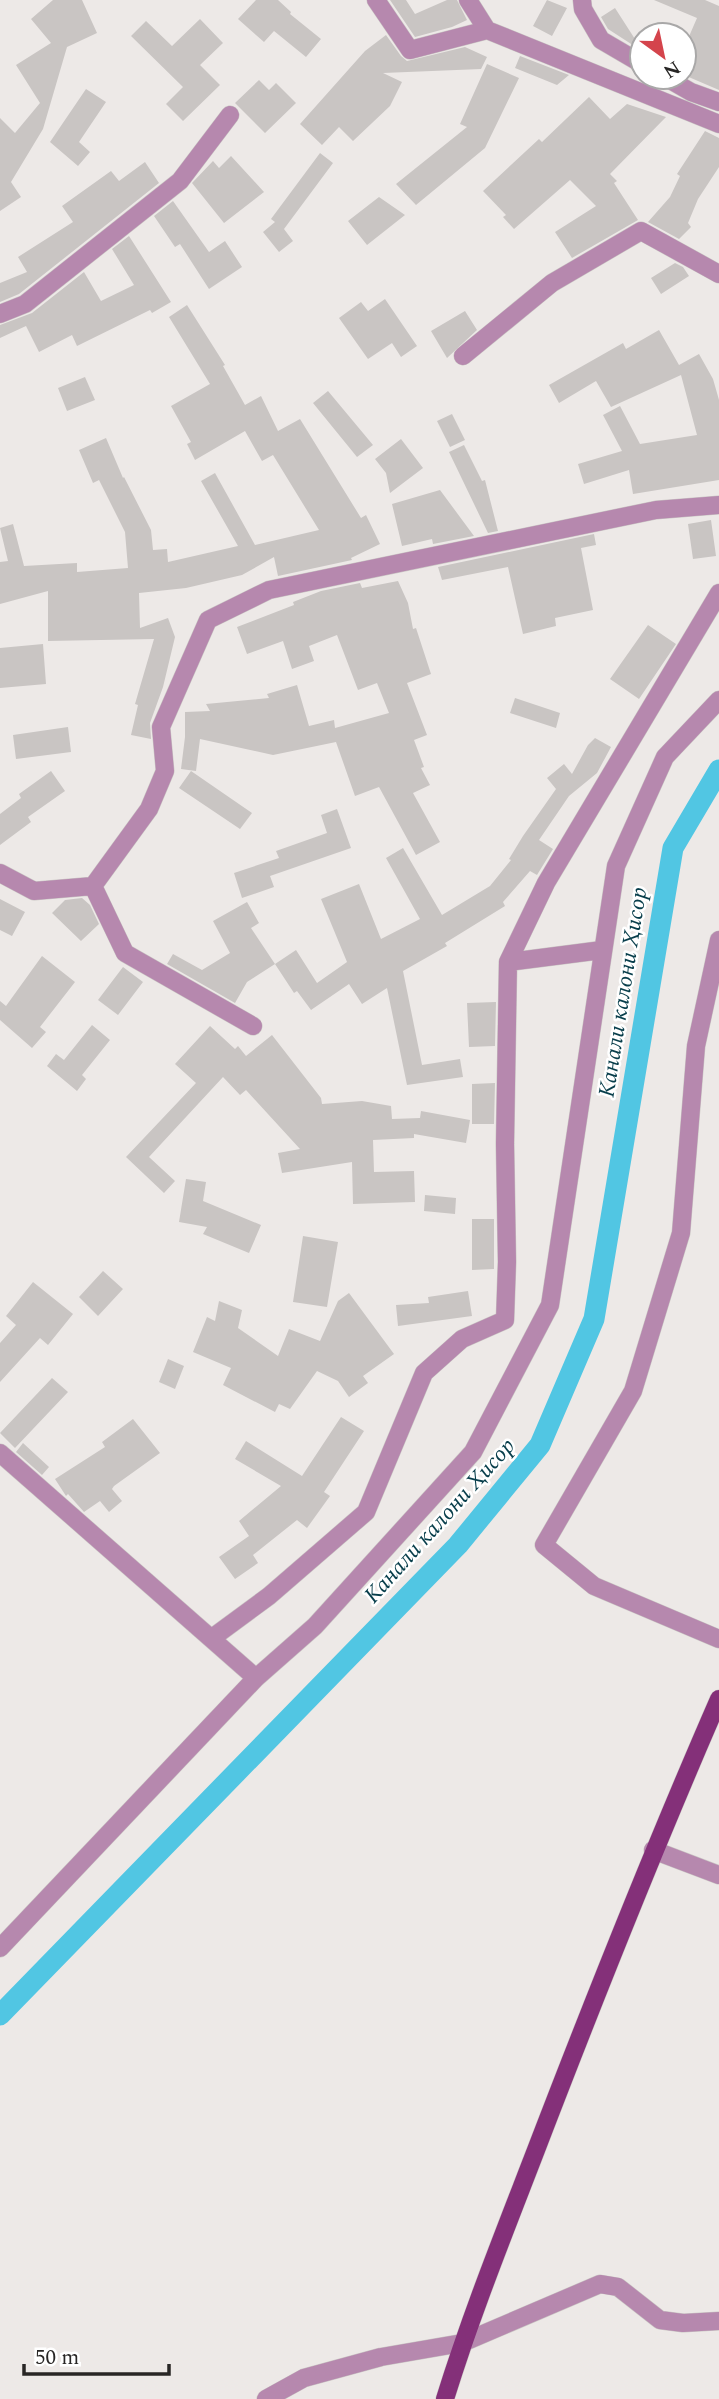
<svg xmlns="http://www.w3.org/2000/svg" width="719" height="2399" viewBox="0 0 719 2399" font-family="Spectral,serif">
<style>
.lines{fill:none;stroke-linecap:round;stroke-linejoin:round}
.canal{stroke:#51c6e3;stroke-width:21}
.building{fill:#c9c5c3}
.minor-casing{stroke:#cac6c4;stroke-width:19}
.major-casing{stroke:#cac6c4;stroke-width:19}
.minor{stroke:#b688ae;stroke-width:18}
.major{stroke:#843079;stroke-width:18}
.labels{text-anchor:middle;stroke-width:5;stroke-linejoin:round;paint-order:stroke}
.water-label{font-size:23px;font-style:italic;fill:#083e4b;stroke:#fff}
</style>
<rect width="100%" height="100%" fill="#ede9e7"/>
<g class="lines">
<path class="canal" d="M0,2015L458,1545L540,1445L594,1319L673,848L719,770"/>
</g>
<path class="building" d="M53,0H82L97,33L67,47L43,129L11,182L21,197L0,211V118L15,133L40,103L16,65L51,43L31,19Z
M256,0H278L291,12L290,14L321,39L306,57L274,31L264,42L238,19Z
M390,0H406L415,14L447,0H457L467,20L452,27L415,37Z
M547,0L567,8L552,36L533,26Z
M654,0H705L719,6V90L684,75V48L697,18Z
M615,8L642,50V51L608,29L601,17Z
M200,19L223,43L200,65L220,85L183,121L166,104L183,87L131,36L146,21L172,46Z
M386,35L401,56L407,61L465,47L487,57L481,69L383,73L402,82L390,106L353,141L339,127L322,145L300,124L365,51Z
M520,56L569,75L557,85L515,68Z
M487,64L519,78L485,148L416,205L396,184L467,127L460,124Z
M259,80L269,90L276,83L296,103L265,133L235,103Z
M86,89L106,102L79,142L90,152L78,166L50,142Z
M589,97L610,119L627,104L666,117L610,174L617,181L614,183L638,220L572,258L555,232L596,206L570,180L514,229L503,217L506,215L483,191L539,139L542,142Z
M705,131L719,138V167L698,199L688,223L691,227L679,239L648,222L670,197L680,176L677,174Z
M320,153L333,163L284,229L293,241L279,252L263,232L275,222L271,219Z
M231,156L264,192L224,223L192,183L213,161L219,168Z
M145,162L159,183L19,294L0,302V283L27,272L18,257L73,222L62,206L111,171L119,181Z
M379,197L405,215L367,245L348,221Z
M173,201L209,252L225,241L242,267L209,289L180,244L175,247L154,216Z
M129,236L171,302L152,313L150,310L77,346L72,335L39,352L26,326L0,338V325L32,313L84,272L101,301L134,285L112,249Z
M675,263L683,267L689,276L661,294L651,278Z
M385,299L417,346L401,357L392,343L368,359L339,318L361,302L368,311Z
M187,305L225,365L223,366L245,405L261,396L278,431L300,419L361,518L366,515L380,544L351,558L352,560L278,576L274,557L242,575L186,588L139,593L140,628L168,618L175,637L163,687L150,723L151,739L131,735L138,705L135,704L154,639L48,641V591L0,604V562L8,561L0,528L13,524L24,566L77,563V572L128,568L125,532L99,480L93,483L79,450L106,438L123,478L124,477L151,530L153,550L167,549L168,562L238,546L201,481L215,473L255,545L319,530L273,455L262,461L245,431L195,460L187,444L191,442L171,406L210,384L169,317Z
M465,311L477,330L447,358L431,331Z
M659,330L679,365L699,354L713,379L719,400V480L633,494L629,470L584,484L578,464L622,451L603,415L620,406L640,444L697,435L681,375L611,407L596,381L559,403L549,385L623,343L626,349Z
M85,377L95,400L67,411L58,388Z
M328,391L373,445L357,457L313,403Z
M452,414L465,440L450,447L437,421Z
M401,439L423,468L390,493L386,473L375,459Z
M464,445L482,481L485,480L498,531L488,533L449,452Z
M440,490L474,536L433,544L432,539L402,546L392,504Z
M711,520L716,556L693,559L688,524Z
M594,534L596,545L581,548L593,610L555,618L556,626L523,634L508,567L442,580L438,567Z
M398,581L408,603L413,629L416,628L431,674L407,683L427,735L414,740L424,767L421,768L430,785L413,793L440,842L416,855L379,787L355,796L336,742L273,755L200,739L196,771L181,769L185,737V712L210,711L206,704L269,698L267,694L297,685L309,726L334,720L335,728L389,713L377,683L358,690L337,635L309,646L314,661L292,669L283,641L247,654L237,627L294,605L293,602L321,591L360,583L362,588Z
M648,625L676,644L639,699L610,679Z
M43,644L46,684L0,688V648Z
M515,698L560,713L556,728L510,713Z
M68,727L71,752L16,759L13,735Z
M595,738L611,747L597,773L569,796L539,840L553,849L537,875L530,871L503,902L505,906L445,943L447,946L403,971L422,1065L460,1059L463,1077L407,1085L387,988L362,1004L349,984L311,1010L297,991L294,993L275,964L296,950L317,983L347,962L321,899L359,884L381,939L420,919L386,858L403,848L442,915L490,886L511,860L509,859L523,836L556,789L547,778L564,764L572,774L588,745Z
M51,771L65,791L28,817L31,822L0,845V814L21,798L19,794Z
M191,771L252,813L240,829L179,788Z
M337,809L351,848L270,876L274,887L242,898L234,873L279,858L276,851L327,833L321,815Z
M82,898L90,905L99,924L81,941L52,913L65,900Z
M0,899L25,912L12,936L0,930Z
M247,902L259,923L251,928L275,964L247,982L235,1003L167,964L173,954L202,970L230,953L213,921Z
M42,956L75,982L40,1027L46,1032L32,1048L0,1020V1001L6,1006Z
M123,967L143,982L118,1015L98,1000Z
M496,1002L495,1046L469,1047L467,1003Z
M92,1025L110,1040L82,1075L86,1079L77,1091L47,1066L56,1054L64,1060Z
M210,1026L235,1049L238,1046L246,1056L272,1035L321,1098L322,1104L362,1101L391,1106L392,1119L420,1118L421,1111L470,1120L466,1143L414,1134V1138L373,1140L374,1172L414,1171L415,1202L353,1204L352,1162L282,1173L278,1153L300,1149L246,1090L240,1095L223,1077L149,1157L175,1181L164,1193L126,1157L196,1083L175,1064Z
M495,1083L494,1124H472V1084Z
M186,1179L206,1182L203,1201L261,1225L249,1253L203,1234L207,1227L179,1222Z
M425,1195L456,1198L455,1214L424,1211Z
M472,1219H494V1269L472,1270Z
M303,1236L338,1242L327,1307L293,1302Z
M103,1271L123,1289L98,1316L79,1297Z
M33,1282L73,1314L48,1345L40,1338L0,1382V1343L16,1325L6,1316Z
M468,1291L472,1316L398,1326L396,1305L429,1303L428,1297Z
M349,1293L394,1354L363,1376L368,1383L349,1397L338,1381L317,1371L290,1409L279,1404L275,1412L223,1385L231,1368L193,1352L207,1317L215,1321L219,1301L242,1310L238,1328L278,1356L289,1329L320,1341L338,1301Z
M168,1359L184,1366L175,1389L159,1382Z
M52,1378L68,1392L15,1448L0,1433Z
M341,1417L364,1431L324,1492L330,1496L307,1528L297,1520L253,1555L258,1563L235,1579L219,1557L249,1536L239,1521L281,1486L235,1459L246,1441L302,1476Z
M133,1419L160,1453L114,1486L112,1489L122,1501L109,1512L100,1501L84,1512L68,1494L66,1496L55,1479L105,1447L102,1442Z
M23,1443L49,1467L42,1475L16,1452Z"/>
<g class="lines">
<g class="minor-casing">
<path id="minor" d="M376,0L410,50L487,30
M468,0L487,30L719,124
M582,0L583,9L601,40L642,64
M665,77L691,92L719,102
M0,314L25,304L180,181L230,115
M463,356L552,283L641,231L719,274
M0,873L34,891L93,886
M719,940L696,1046L681,1233L633,1391L544,1545L594,1586L719,1639
M508,962L602,950
M253,1026L125,953L93,886L149,809L165,771L161,727L208,620L269,590L656,510L719,505
M0,1453L256,1678L0,1948
M212,1638L269,1596L366,1512L424,1373L462,1339L505,1320L507,1262L505,1144L508,962L546,883L719,593
M256,1678L315,1626L473,1452L550,1305L616,866L665,757L719,700
M653,1850L719,1875
M266,2399L304,2378L381,2357L462,2343L600,2284L618,2287L660,2320L683,2323L719,2321"/>
</g>
<g class="major-casing">
<path id="major" d="M445,2399C471,2315 504,2233 536,2150C594,1999 654,1848 719,1699"/>
</g>
<use href="#minor" class="minor"/>
<use href="#major" class="major"/>
</g>
<g class="labels">
<g class="water-label">
<text transform="translate(622 992) rotate(-81)" y="8">Канали калони Ҳисор</text>
<text transform="translate(439 1520) rotate(-48)" y="8">Канали калони Ҳисор</text>
</g>
</g>
<g transform="translate(663 56) rotate(147)"><circle r="33" fill="#ffffff" stroke="#a9a8a8" stroke-width="2"/>
<path d="M0-5L12 26L0 18L-12 26Z" fill="#d4444c"/>
<text y="-10" font-size="19" font-weight="bold" text-anchor="middle" fill="#282625">N</text>
</g>
<path d="M24 2364v10h145v-10" fill="none" stroke="#282625" stroke-width="3.5"/>
<text x="35" y="2364" font-size="21" fill="#282625" stroke="#ffffff" stroke-width="5" paint-order="stroke">50 m</text>
</svg>
